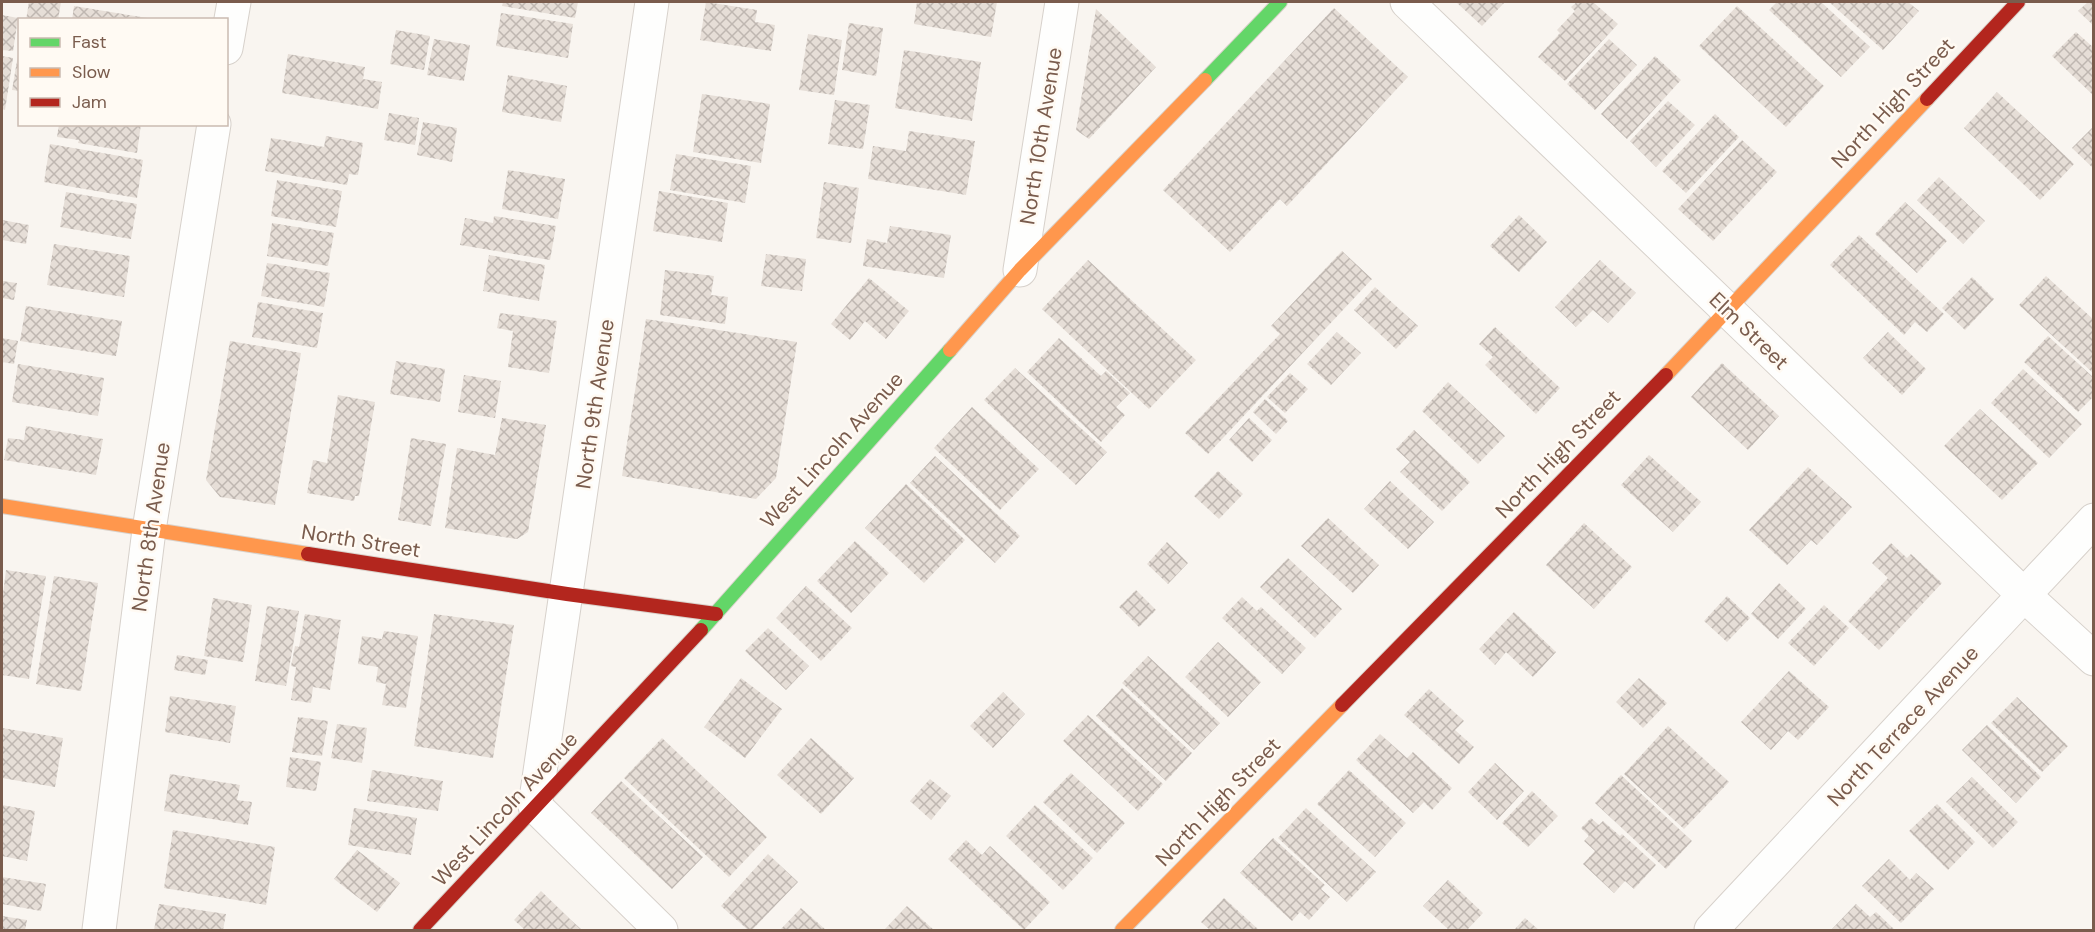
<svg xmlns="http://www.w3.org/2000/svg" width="2095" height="932" viewBox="0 0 2095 932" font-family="'DM Sans',sans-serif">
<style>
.building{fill:url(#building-cross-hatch)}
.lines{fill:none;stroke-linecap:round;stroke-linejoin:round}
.street-casing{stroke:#d7d1cb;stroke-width:35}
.fast-casing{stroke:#d9d2cb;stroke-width:16}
.slow-casing{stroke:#d9d2cb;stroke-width:16}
.jam-casing{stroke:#d9d2cb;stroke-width:16}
.street{stroke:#fefefd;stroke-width:33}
.fast{stroke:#63d668;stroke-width:14}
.slow{stroke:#ff974d;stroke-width:14}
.jam{stroke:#b3261e;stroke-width:14}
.labels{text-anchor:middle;stroke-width:5;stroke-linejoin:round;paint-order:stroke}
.street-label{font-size:21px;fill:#7a5c4d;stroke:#fffaf3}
</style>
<defs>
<pattern id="building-cross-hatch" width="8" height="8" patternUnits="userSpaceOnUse" patternTransform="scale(1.5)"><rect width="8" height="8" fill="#e6ded7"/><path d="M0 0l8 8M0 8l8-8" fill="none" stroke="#bfb7b1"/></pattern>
</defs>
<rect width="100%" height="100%" fill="#f9f5f0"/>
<path class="building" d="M29,2H61L58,20H26Z
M503,2H578L575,18L502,6Z
M706,2L757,10L755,22L775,25L771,51L700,40Z
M917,2H997L991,37L914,24Z
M1456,2H1505L1482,26Z
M1577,2H1593L1618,24L1565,81L1538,57L1560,33L1557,30L1575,11L1571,7Z
M1777,2H1821L1870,47L1841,77L1769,10Z
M1829,2H1908L1919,11L1883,50Z
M2088,2H2094V26L2078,11Z
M74,6L147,18V20H72Z
M1737,6L1824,86L1786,127L1699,46Z
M1334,8L1408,77L1287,206L1280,199L1230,252L1163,190Z
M1096,9L1156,67L1089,139L1076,130Z
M501,13L573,24L568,58L496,46Z
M2,15L18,18L13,51L2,50Z
M849,23L883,28L876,76L842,70Z
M396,30L430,36L424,70L390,64Z
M2076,32L2094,48V96L2052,56Z
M808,34L842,40L834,95L799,90Z
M434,39L470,45L464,81L427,75Z
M1609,39L1637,65L1595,110L1567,84Z
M904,50L981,62L972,121L895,108Z
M288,54L365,67L363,79L382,82L378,109L282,93Z
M18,55H20V91L12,90Z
M2,56L13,58L5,110L2,109Z
M1655,56L1681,80L1627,139L1601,114Z
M508,75L567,86L561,122L502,112Z
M1997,92L2074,164L2040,200L1964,128Z
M702,94L770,104L761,163L693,152Z
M835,100L870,105L863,149L828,144Z
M1668,101L1695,125L1656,167L1630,141Z
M389,113L419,118L415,145L384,140Z
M1715,114L1739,137L1686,193L1662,171Z
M423,122L457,128L452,162L417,155Z
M59,124H141L137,153L78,143L79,140L57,137Z
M2094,126V169L2072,148Z
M909,131L975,141L966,195L868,179L873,146L906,151Z
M326,136L363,143L358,175L349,174L347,185L265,171L271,138L324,147Z
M1742,140L1777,172L1713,241L1678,209Z
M50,144L143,160L137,198L44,182Z
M676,154L751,166L745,203L670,190Z
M508,170L565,179L558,219L502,209Z
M1939,177L1985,221L1963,244L1917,200Z
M277,180L342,191L336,227L271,216Z
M824,182L859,188L851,243L816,238Z
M659,191L728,203L722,242L653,231Z
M66,192L137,204L131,239L60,227Z
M1905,202L1947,241L1917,273L1875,234Z
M1519,215L1547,242L1519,272L1490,246Z
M494,216L556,226L550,260L460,245L465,218L493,223Z
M2,220L29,225L26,244L2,240Z
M272,223L334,233L328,266L267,256Z
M890,226L951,235L944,278L863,266L867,239L887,243Z
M1859,235L1944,314L1927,332L1915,322L1904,335L1830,265Z
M54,244L130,256L124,297L47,285Z
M1342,251L1372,279L1208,454L1185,433L1280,334L1271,326Z
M766,254L806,259L802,291L761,286Z
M489,255L545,265L539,301L483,291Z
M1088,260L1196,360L1149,409L1042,309Z
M1600,260L1636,293L1608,323L1593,310L1576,327L1555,307Z
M267,263L330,273L324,307L261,296Z
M665,270L714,276L711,295L728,297L725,324L660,315Z
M2046,276L2094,320V374L2019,305Z
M1972,277L1994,299L1965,330L1942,308Z
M869,278L909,311L886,339L865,321L850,340L831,324Z
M2,281L17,283L14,300L2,298Z
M1375,287L1418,326L1396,349L1354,310Z
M258,302L323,313L317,348L252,337Z
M26,306L122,321L116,356L20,341Z
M500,313L557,321L549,373L508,367L513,331L497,328Z
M646,319L797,342L776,478L756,499L622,476Z
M1495,327L1560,388L1536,414L1485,365L1493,357L1479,344Z
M1337,332L1361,353L1331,385L1307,364Z
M1888,332L1926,369L1902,395L1863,358Z
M2048,336L2094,378V396L2078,412L2024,362Z
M2,338L18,341L14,364L2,362Z
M1059,338L1101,376L1106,371L1130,393L1116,407L1125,415L1101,442L1027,372Z
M230,341L301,353L275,505L220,497L206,480Z
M396,361L445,369L440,402L390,394Z
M1722,363L1779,416L1748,450L1691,397Z
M18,364L104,378L98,416L12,402Z
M1015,368L1107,452L1076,485L984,400Z
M2023,369L2082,424L2049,458L1991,403Z
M1290,373L1308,389L1285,413L1267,397Z
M464,375L501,381L495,418L458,412Z
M1448,382L1505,436L1478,464L1422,411Z
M338,395L375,402L359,496H355L354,501L307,493L313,460L327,463Z
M1265,399L1288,421L1276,434L1253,412Z
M972,407L1039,469L1000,510L934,448Z
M1980,409L2038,463L2002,500L1944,446Z
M502,418L546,425L528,532L517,539L445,528L457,448L495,455Z
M1249,418L1272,440L1252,462L1229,440Z
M26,426L103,439L96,475L4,460L8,438L24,440Z
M1414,430L1470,482L1442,511L1400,472L1410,462L1396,449Z
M411,438L446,444L431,526L398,520Z
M1649,455L1701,502L1673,532L1621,485Z
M935,456L1020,536L995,563L910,483Z
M1808,467L1852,507L1817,545L1811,540L1787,565L1749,530Z
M1218,471L1243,494L1219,519L1194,496Z
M1390,481L1434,522L1408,549L1364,509Z
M906,484L965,540L924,583L865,528Z
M1328,518L1379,565L1353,593L1301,546Z
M1584,523L1632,567L1594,609L1546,565Z
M855,541L889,573L851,613L817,581Z
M1167,542L1188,563L1168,584L1147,564Z
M1891,543L1907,558L1911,554L1942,583L1879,650L1848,621L1888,578L1872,563Z
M1288,558L1342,609L1315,638L1260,587Z
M6,570L46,576L29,679L2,675V602Z
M54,576L98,583L81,691L36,684Z
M1779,583L1806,609L1778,639L1751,614Z
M806,586L852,628L821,661L776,618Z
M1136,590L1156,610L1139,627L1119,607Z
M1727,596L1750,618L1727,642L1704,621Z
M1242,597L1257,611L1261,607L1306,648L1282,674L1222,618Z
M213,598L252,605L243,662L204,656Z
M1824,605L1849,628L1814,666L1788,643Z
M267,606L299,611L286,686L255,681Z
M1514,612L1556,652L1533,677L1506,652L1495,665L1479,649Z
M305,614L341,620L330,690L313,687L311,703L291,700L296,667L291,666L295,646L299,647Z
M434,614L514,625L493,758L414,746Z
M768,628L809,666L786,690L745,651Z
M384,631L418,636L406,708L382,705L386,684L376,682L378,667L358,664L362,636L382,639Z
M1218,642L1261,682L1228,717L1185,677Z
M177,655L208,660L205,675L174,670Z
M1148,656L1220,723L1194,750L1122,683Z
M1789,671L1829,707L1798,740L1788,731L1771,750L1741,722Z
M741,678L782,709L745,758L704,727Z
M1639,678L1667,703L1643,728L1616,702Z
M1122,688L1192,753L1166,781L1096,716Z
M1429,689L1464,721L1455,730L1474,747L1459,764L1404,715Z
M1003,692L1025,714L993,748L970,726Z
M170,696L236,706L230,743L165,732Z
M2017,697L2068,746L2042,772L1991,723Z
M1088,715L1163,784L1138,811L1063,741Z
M298,717L328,721L322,756L292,752Z
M337,724L367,728L362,763L331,758Z
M1987,725L2041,777L2016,803L1962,750Z
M1668,726L1729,782L1684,829L1624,774Z
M2,728L63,738L55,787L2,778Z
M1380,734L1407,758L1413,752L1452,788L1432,810L1424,802L1413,813L1356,760Z
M662,738L767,837L729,877L624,778Z
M811,738L854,778L821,814L777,775Z
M290,757L321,762L316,791L286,787Z
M1495,763L1524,791L1497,820L1468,792Z
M372,770L443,781L438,811L367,801Z
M1349,770L1406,823L1375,857L1317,804Z
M1071,773L1125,823L1097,853L1043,802Z
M170,774L240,785L237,800L252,802L248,825L164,811Z
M1621,775L1692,841L1666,869L1595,803Z
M1972,777L2018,822L1993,848L1946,802Z
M930,779L951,796L931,820L910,801Z
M621,781L703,857L672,889L591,813Z
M1532,791L1558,816L1528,847L1502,823Z
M1937,804L1975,842L1948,870L1909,831Z
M2,805L35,811L27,861L2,856Z
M1035,805L1093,858L1063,890L1006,836Z
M354,808L417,818L411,855L348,845Z
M1306,808L1376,872L1347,902L1278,838Z
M1591,818L1599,825L1603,821L1620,836L1622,834L1656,865L1634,889L1625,881L1614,893L1583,864L1595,851L1584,841L1589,836L1581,828Z
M173,830L275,847L266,905L164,888Z
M1273,838L1325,885L1321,889L1330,897L1309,920L1300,912L1292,921L1240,873Z
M966,840L982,855L990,846L1050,902L1024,930L948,859Z
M357,850L400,883L377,912L334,879Z
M768,854L798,882L752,930H748L721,906Z
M1889,859L1910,880L1916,873L1934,889L1901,923L1862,886Z
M2,877L46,884L41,911L2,904Z
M1448,880L1483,913L1467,930H1449L1423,906Z
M541,891L572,921L582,930H525L514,920Z
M1224,898L1259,930H1210L1201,922Z
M159,904L226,914L223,930H154Z
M1856,904L1870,917L1876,912L1895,930H1834L1832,929Z
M907,906L934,930H884Z
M801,908L826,930H780Z
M2,916L27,920L25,930H2Z
M1525,918L1539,930H1514Z"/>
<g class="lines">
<g class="street-casing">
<path id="street" d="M652,2L535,806L661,930
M1407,2L2024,595L2094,659
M226,48L234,2
M1020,270L1062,2
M99,930L149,530L214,124
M1711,930L2094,520"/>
</g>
<g class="fast-casing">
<path id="fast" d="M1205,80L1280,2
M701,630L950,350"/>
</g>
<g class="slow-casing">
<path id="slow" d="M950,350L1020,270L1205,80
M1666,375L1927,99
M2,506L308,554
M1122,930L1342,705"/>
</g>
<g class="jam-casing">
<path id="jam" d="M1927,99L2018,2
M308,554L567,594L716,614
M1342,705L1666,375
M420,930L701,630"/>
</g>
<use href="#street" class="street"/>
<use href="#fast" class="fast"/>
<use href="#slow" class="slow"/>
<use href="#jam" class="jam"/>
</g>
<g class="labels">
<g class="street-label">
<text transform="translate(1893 103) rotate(-47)" y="7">North High Street</text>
<text transform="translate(1041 136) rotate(-81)" y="7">North 10th Avenue</text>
<text transform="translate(1749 331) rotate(44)" y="7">Elm Street</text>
<text transform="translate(595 404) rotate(-82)" y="7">North 9th Avenue</text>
<text transform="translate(832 450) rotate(-48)" y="7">West Lincoln Avenue</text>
<text transform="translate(1558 454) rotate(-46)" y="7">North High Street</text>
<text transform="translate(151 527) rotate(-82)" y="7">North 8th Avenue</text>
<text transform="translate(361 541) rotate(9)" y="7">North Street</text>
<text transform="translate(1903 726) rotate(-47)" y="7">North Terrace Avenue</text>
<text transform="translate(1218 802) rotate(-46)" y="7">North High Street</text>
<text transform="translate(505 809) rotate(-47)" y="7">West Lincoln Avenue</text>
</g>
</g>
<rect width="2095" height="932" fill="none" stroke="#7a5c4d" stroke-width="6"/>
<rect x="18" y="18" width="210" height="108" fill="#fffaf3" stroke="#cabbb1" stroke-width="1.5"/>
<rect x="30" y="38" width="30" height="9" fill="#63d668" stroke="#cabbb1" stroke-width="1.5"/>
<text x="72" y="48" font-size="18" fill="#7a5c4d">Fast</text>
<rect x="30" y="68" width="30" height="9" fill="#ff974d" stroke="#cabbb1" stroke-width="1.5"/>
<text x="72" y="78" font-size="18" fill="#7a5c4d">Slow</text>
<rect x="30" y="98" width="30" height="9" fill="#b3261e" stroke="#cabbb1" stroke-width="1.5"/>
<text x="72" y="108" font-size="18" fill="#7a5c4d">Jam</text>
</svg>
